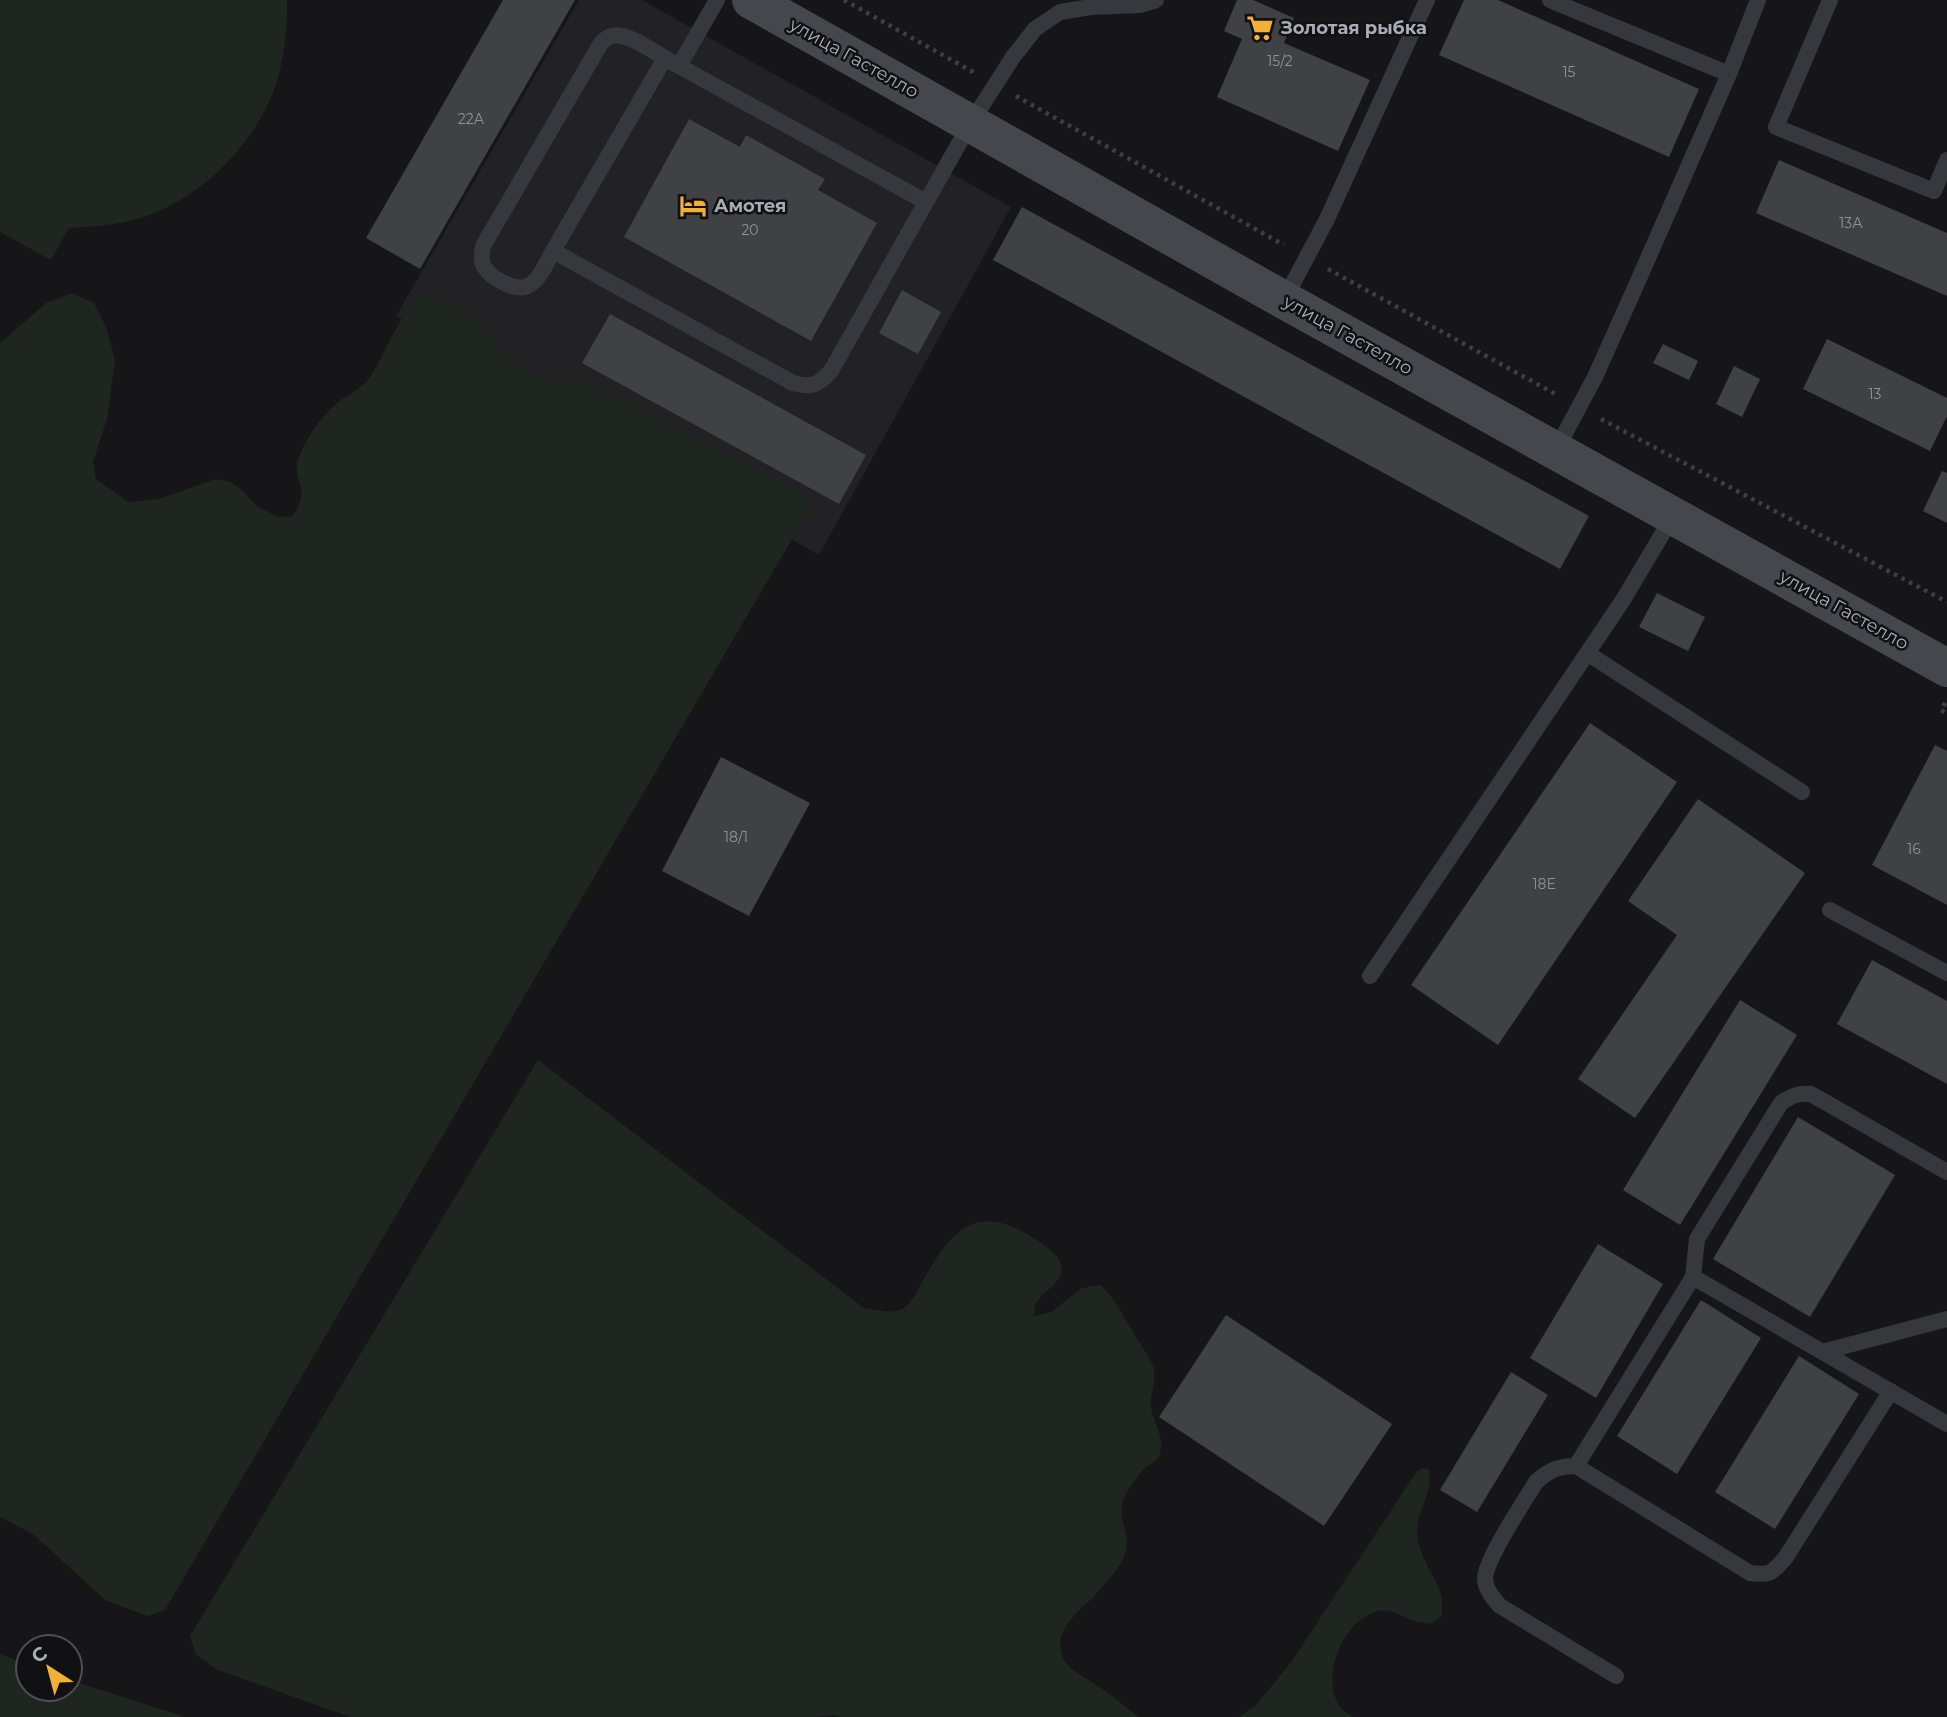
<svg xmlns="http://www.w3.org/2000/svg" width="1947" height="1717" viewBox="0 0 1947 1717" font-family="Montserrat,sans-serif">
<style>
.built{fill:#222225}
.green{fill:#1e261f}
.building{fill:#404145}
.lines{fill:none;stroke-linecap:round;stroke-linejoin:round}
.path{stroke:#3d3f44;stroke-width:4.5;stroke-dasharray:3.5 5;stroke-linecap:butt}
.lane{stroke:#37383d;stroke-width:16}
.secondary{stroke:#45474d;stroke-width:38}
.labels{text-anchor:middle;stroke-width:5;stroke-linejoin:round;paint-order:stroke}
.number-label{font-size:14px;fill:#8e929b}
.poi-label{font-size:18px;font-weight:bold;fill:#a8adb8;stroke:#111113;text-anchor:start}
.street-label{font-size:18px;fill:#a8adb8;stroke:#111113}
</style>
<rect width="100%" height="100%" fill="#161618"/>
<path class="built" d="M579,0H642L1011,207L819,555L396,316Z"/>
<path class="green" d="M0,0H287C288,31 284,60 274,90C252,148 198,201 138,219C115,225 92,227 69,228L51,260L0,232Z
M72,293L94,303L106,327L115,360L107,419L93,462L96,479L128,502L159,499L216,479L231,482L243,491L257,506L278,517L292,516C312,493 292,478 298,460C305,439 320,418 337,403C349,393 360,391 370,377C388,350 398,311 427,295C451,302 475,314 491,334C500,345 505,360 517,368C538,382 562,379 585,384C594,386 603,390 611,393L801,494L809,510L165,1610L147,1616L105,1600L33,1534L0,1517V343L46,303Z
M538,1060L864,1308C876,1309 895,1316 905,1307C914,1300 920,1285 926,1275C956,1224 980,1203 1037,1240C1045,1246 1061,1256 1062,1267C1063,1284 1040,1292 1035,1306C1035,1307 1034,1315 1034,1316L1051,1312L1082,1288L1101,1285C1116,1300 1123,1316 1134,1334C1140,1344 1149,1355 1153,1366C1158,1381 1149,1394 1151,1408C1154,1424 1168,1443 1157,1459C1154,1463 1148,1465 1144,1469C1136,1478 1124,1493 1122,1505C1119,1525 1135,1540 1121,1563C1115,1573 1106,1583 1098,1592C1082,1610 1051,1629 1063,1658C1070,1672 1089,1679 1101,1688C1114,1697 1126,1707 1139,1717H841L834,1715L815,1717H350L218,1670L196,1655L190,1636Z
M1423,1468L1429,1469C1434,1492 1416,1511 1417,1533C1419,1555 1431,1570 1439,1589C1443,1597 1442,1607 1442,1616L1431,1624C1426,1623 1420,1622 1415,1621C1402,1617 1392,1608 1378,1611C1343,1619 1320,1677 1340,1707C1343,1711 1349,1714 1353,1717H1239L1256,1705L1292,1661L1417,1471Z
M0,1654L28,1665V1689H70V1680L185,1717H0Z"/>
<path class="building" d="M503,0H575L420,269L366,238Z
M1237,0H1253L1294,18L1284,43L1370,80L1338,151L1217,97L1242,39L1224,31Z
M1464,0H1498L1699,89L1669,157L1439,55Z
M689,119L740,147L746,135L825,179L818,190L877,223L811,341L624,237Z
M1779,160L1947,233V296L1756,213Z
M1022,207L1589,516L1560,569L993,260Z
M902,290L941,312L918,354L879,333Z
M610,314L866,455L839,504L582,363Z
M1827,339L1947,398V416L1930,451L1803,389Z
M1663,344L1698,361L1689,380L1653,363Z
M1734,366L1760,379L1742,417L1716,404Z
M1942,471L1947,473V523L1923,511Z
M1657,593L1705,617L1688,651L1639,627Z
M1590,723L1677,782L1498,1045L1411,985Z
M1935,745L1947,751V905L1872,865Z
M721,757L810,803L749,916L662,871Z
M1698,799L1805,873L1635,1118L1578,1079L1677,935L1628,901Z
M1872,960L1947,1001V1084L1837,1024Z
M1740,1000L1797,1035L1680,1225L1623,1190Z
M1798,1117L1895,1175L1810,1317L1713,1259Z
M1598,1244L1663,1284L1596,1398L1530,1358Z
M1701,1300L1761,1338L1677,1474L1617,1436Z
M1226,1315L1392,1424L1324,1526L1159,1417Z
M1799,1356L1859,1394L1775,1529L1715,1492Z
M1511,1372L1548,1395L1477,1512L1440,1490Z"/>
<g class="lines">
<path class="path" d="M844,0L975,73
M1016,96L1284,245
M1328,269L1557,395
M1601,419L1947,602
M1945,703L1941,710L1947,714"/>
<path class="lane" d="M717,0L679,66L926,202L970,124L1013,57L1035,29L1060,12L1091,7L1140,5L1156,0
M1550,0L1729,74
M1830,0L1776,127L1934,191L1947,160
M679,66L665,58L553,251L793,383C812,388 818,385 831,371L926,202
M553,251C546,263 539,283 525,287C513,290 491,278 485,268C480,262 482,254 483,246L601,43C603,41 608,37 611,36C626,31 652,51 665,58
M1284,300L1327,219L1427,0
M1556,450L1595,377L1638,281L1729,74L1758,0
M1587,653L1802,792
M1830,910L1947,973
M1370,976L1623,600L1673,516
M1693,1277L1947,1424
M1822,1352L1947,1319
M1891,1391L1786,1557C1773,1572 1771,1576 1750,1573L1576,1466L1693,1277L1697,1239L1781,1103C1791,1096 1798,1093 1811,1094L1947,1172
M1576,1466C1559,1466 1549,1470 1536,1482C1524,1502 1486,1558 1485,1578C1485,1589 1493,1598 1500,1606L1616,1676"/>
<path class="secondary" d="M751,0L1284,300L1947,668"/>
</g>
<defs>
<g id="supermarket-bare" transform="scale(2.1)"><path d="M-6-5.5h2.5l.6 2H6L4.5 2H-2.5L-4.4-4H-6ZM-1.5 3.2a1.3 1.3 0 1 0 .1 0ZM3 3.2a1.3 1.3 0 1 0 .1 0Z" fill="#f2b134" stroke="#111113" stroke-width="2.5" paint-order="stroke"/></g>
<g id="hotel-bare" transform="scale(2.1)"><path d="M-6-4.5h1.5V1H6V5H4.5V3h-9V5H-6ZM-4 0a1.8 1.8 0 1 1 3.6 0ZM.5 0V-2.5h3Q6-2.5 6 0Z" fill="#f2b134" stroke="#111113" stroke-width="2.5" paint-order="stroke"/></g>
</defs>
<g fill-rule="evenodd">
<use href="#supermarket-bare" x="1260" y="28"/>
<use href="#hotel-bare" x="693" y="206"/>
</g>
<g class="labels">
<g class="number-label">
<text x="1280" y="66">15/2</text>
<text x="1569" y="77">15</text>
<text x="471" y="124">22А</text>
<text x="1851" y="228">13А</text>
<text x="750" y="235">20</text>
<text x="1875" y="399">13</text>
<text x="736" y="842">18/1</text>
<text x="1914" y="854">16</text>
<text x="1544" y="889">18Е</text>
</g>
<g class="poi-label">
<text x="1281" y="34">Золотая рыбка</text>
<text x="714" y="212">Амотея</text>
</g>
<g class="street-label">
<text transform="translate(854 58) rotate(29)" y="6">улица Гастелло</text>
<text transform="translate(1348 335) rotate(29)" y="6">улица Гастелло</text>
<text transform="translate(1844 610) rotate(29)" y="6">улица Гастелло</text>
</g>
</g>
<g transform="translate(49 1668) rotate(324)"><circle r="33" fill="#111113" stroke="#4d4f55" stroke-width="2"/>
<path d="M0-5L12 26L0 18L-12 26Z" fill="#f2b134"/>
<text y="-10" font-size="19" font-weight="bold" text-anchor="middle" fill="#a8adb8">С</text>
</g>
</svg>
